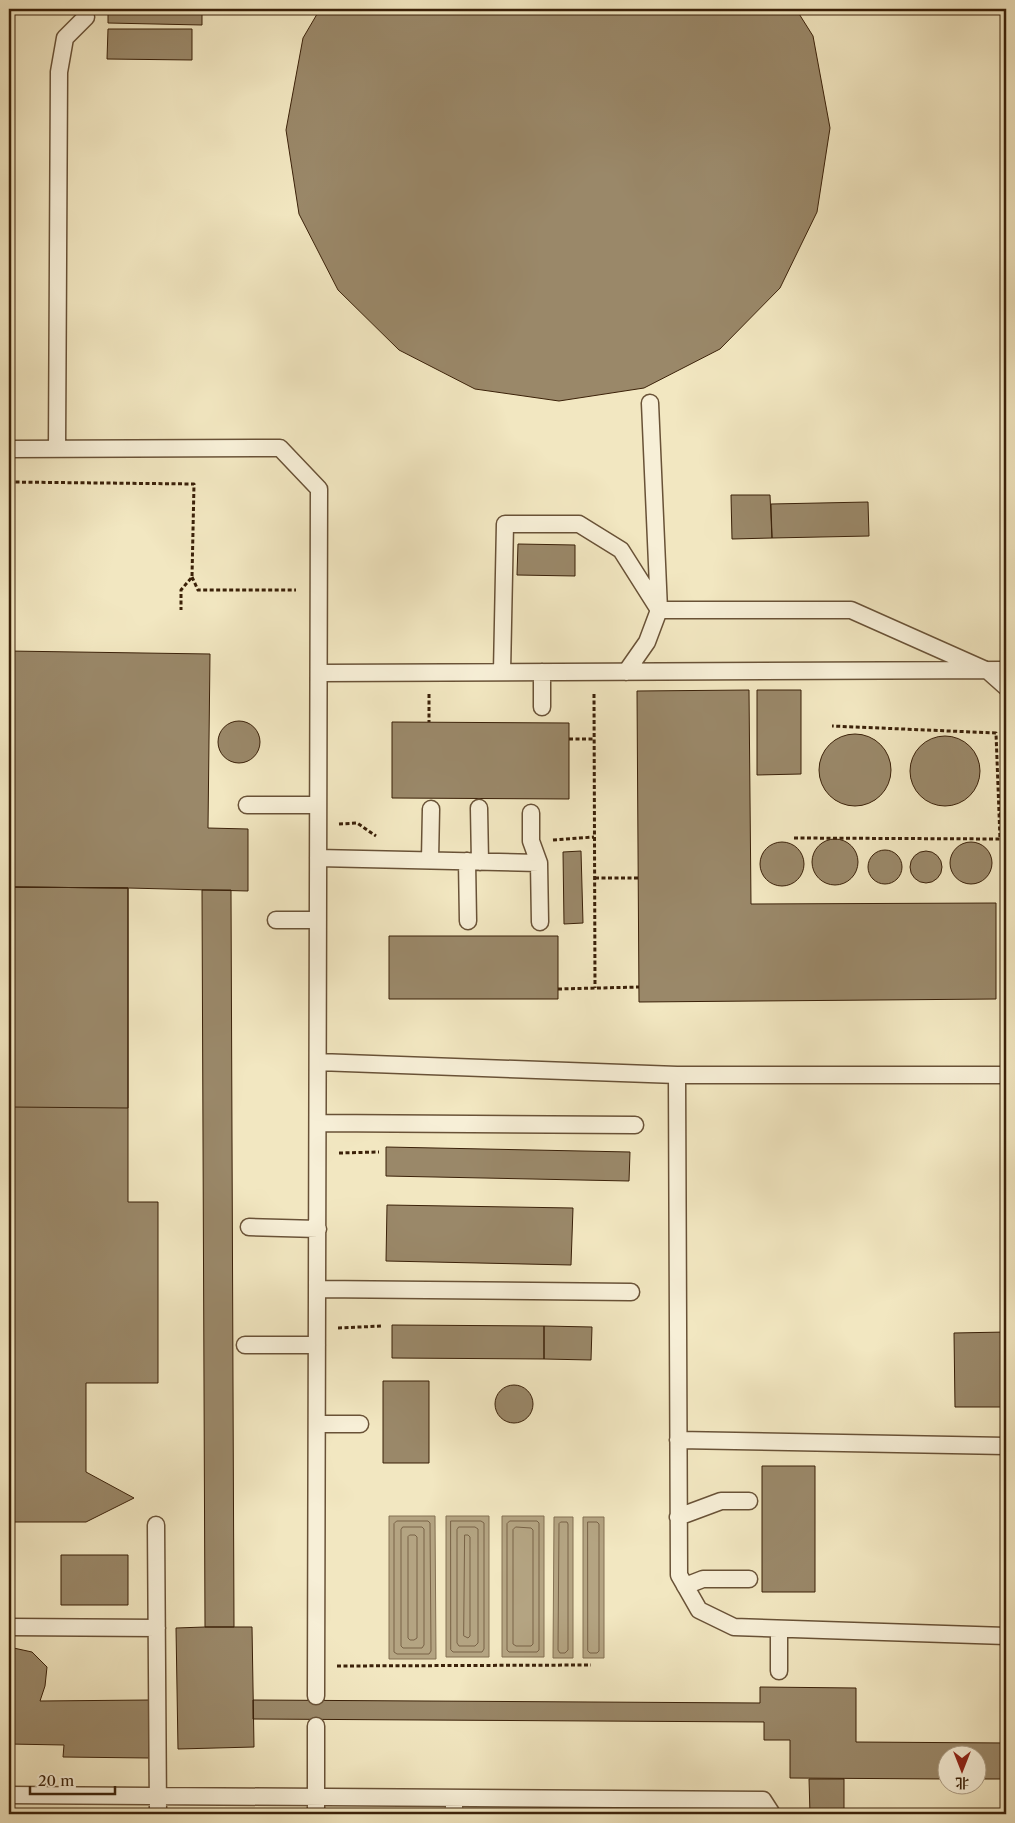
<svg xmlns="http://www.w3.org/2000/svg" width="1015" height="1823" viewBox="0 0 1015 1823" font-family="'Libre Caslon Text','Noto Serif SC',serif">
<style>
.water{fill:#b4a482;stroke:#847052}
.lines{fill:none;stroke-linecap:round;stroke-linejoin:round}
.shore{stroke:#786246;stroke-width:1}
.building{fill:#9a8869;stroke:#3b2109}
.service-casing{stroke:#695237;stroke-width:19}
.path{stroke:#3b2109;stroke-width:3;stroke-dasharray:4 2.5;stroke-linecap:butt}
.service{stroke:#f7efd7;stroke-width:16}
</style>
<rect width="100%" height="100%" fill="#f2e7c1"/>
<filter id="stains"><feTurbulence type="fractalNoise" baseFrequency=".004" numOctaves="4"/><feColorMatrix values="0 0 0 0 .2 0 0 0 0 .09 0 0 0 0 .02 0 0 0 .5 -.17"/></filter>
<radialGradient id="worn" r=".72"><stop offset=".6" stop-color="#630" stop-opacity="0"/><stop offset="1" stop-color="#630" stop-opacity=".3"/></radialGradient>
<path class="water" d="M389,1516H435L436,1659H389Z
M446,1516H489V1657H446Z
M502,1516H544V1657H502Z
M554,1517H573V1658H553Z
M583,1517H604V1658H583Z"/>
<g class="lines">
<path class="shore" d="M397,1521H428L430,1523L431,1651L429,1654H397L394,1652V1524Z
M451,1521H481L484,1523V1649L482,1652H453L451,1650Z
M510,1521H537L539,1523V1650L537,1652H509L507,1650V1524Z
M561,1522H567L568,1524V1650L565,1653H560L558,1650L559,1524Z
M588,1522H597L599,1524V1651L597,1653H590L588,1651Z
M403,1527H422L424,1529V1645L422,1648H403L401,1646V1530Z
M459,1527H475L478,1529V1643L475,1646H459L457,1643V1530Z
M516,1527L531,1528L533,1530V1644L531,1646H516L513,1644V1530Z
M410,1535H415L417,1537V1638L414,1640H410L408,1638V1537Z
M465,1535H468L470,1537V1636L468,1638L464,1636Z"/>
</g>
<path class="building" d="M108,9H202V25L108,23Z
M320,9H796L813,36L830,128L817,212L780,288L720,349L644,388L559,401L475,389L399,350L338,290L299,214L286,130L303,38Z
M108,29H192V60L107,59Z
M9,99L13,118L9,148Z
M731,495H770L772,538L732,539Z
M868,502L869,536L772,538L771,504Z
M518,544L575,545V576L517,575Z
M9,651L210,654L208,828L248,829V891L128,888L9,887Z
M749,690L751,904L996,903V999L639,1002L637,691Z
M757,690H801V774L757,775Z
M218 742a21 21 0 1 1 42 0a21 21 0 1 1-42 0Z
M392,722L569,723V799L392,798Z
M819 770a36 36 0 1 1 72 0a36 36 0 1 1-72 0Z
M910 771a35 35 0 1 1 70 0a35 35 0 1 1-70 0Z
M812 862a23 23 0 1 1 46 0a23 23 0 1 1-46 0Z
M950 863a21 21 0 1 1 42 0a21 21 0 1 1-42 0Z
M760 864a22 22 0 1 1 44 0a22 22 0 1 1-44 0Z
M868 867a17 17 0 1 1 34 0a17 17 0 1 1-34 0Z
M910 867a16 16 0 1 1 32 0a16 16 0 1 1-32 0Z
M581,851L583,923L564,924L563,852Z
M9,887L128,888V1108L9,1107Z
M9,887L128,888V1202H158V1383H86V1472L134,1498L86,1522H9Z
M202,890H231L234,1627H205Z
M389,936H558V999H389Z
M386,1147L630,1152L629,1181L386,1176Z
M387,1205L573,1208L571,1265L386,1261Z
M392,1325L544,1326V1359L392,1358Z
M544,1326L592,1327L591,1360L544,1359Z
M1006,1332V1407H955L954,1333Z
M383,1381H429V1463H383Z
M495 1404a19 19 0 1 1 38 0a19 19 0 1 1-38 0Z
M762,1466H815V1592H762Z
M61,1555H128V1605H61Z
M205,1627H252L254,1747L178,1749L176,1628Z
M9,1647L32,1652L47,1667L45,1686L40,1701L149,1700V1758L63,1757L64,1745L9,1744Z
M760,1687L856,1688V1742L1006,1743V1779H978V1756H948V1779L790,1778V1740H764V1722L253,1719V1700L760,1703Z
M809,1779H844V1814H810Z"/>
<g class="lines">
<g class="service-casing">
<path id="service" d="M9,449L280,448L319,489L316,1696
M57,449L59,72L65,38L86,17
M502,672L505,524H579L621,550L659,610H851L988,671L1006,687
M542,672V707
M626,672L647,642L659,610L650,403
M319,673L1006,670
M247,805H318
M479,808L480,862
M531,813V841L539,863L540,922
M318,858L539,863
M430,860L431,809
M467,861L468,921
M276,920H318
M318,1062L677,1075H1006
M677,1075L679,1575L699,1610L734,1627L1006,1636
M318,1123L635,1125
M249,1227L318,1229
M317,1289L631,1292
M245,1345H317
M317,1424H360
M678,1440L1006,1446
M678,1517L721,1501H749
M156,1525L158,1814
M685,1586L703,1579H749
M9,1627L157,1628
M779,1671V1629
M316,1726V1814
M9,1795L763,1800L772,1814
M454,1798V1814"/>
</g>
<path class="path" d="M9,482L194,484L192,577L181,590V610
M192,577L198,590H296
M429,694V722
M594,694L595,988
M569,739H594
M999,814H1006
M339,824L357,823L376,836
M794,838L1000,839L996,733L832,726
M553,840L594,837
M595,878H638
M558,989L639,987
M339,1153L379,1152
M338,1328L382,1326
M337,1666L591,1665"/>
<use href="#service" class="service"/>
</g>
<rect width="1015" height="1823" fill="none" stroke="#f2e7c1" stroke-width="30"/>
<rect x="10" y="10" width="995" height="1803" fill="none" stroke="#3b2109" stroke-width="2.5"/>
<rect x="15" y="15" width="985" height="1793" fill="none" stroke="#3b2109"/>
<g transform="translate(962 1770) rotate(180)"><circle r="24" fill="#f7efd7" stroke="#ac9d85"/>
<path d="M0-4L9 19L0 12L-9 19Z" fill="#8f2418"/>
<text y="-8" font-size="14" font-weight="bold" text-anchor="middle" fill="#3b2109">北</text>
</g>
<path d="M30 1786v8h85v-8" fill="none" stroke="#3b2109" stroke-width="2.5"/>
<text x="38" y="1786" font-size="15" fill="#3b2109" stroke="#f7efd7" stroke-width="4" paint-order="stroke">20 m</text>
<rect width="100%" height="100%" filter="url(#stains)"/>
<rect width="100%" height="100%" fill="url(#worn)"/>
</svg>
